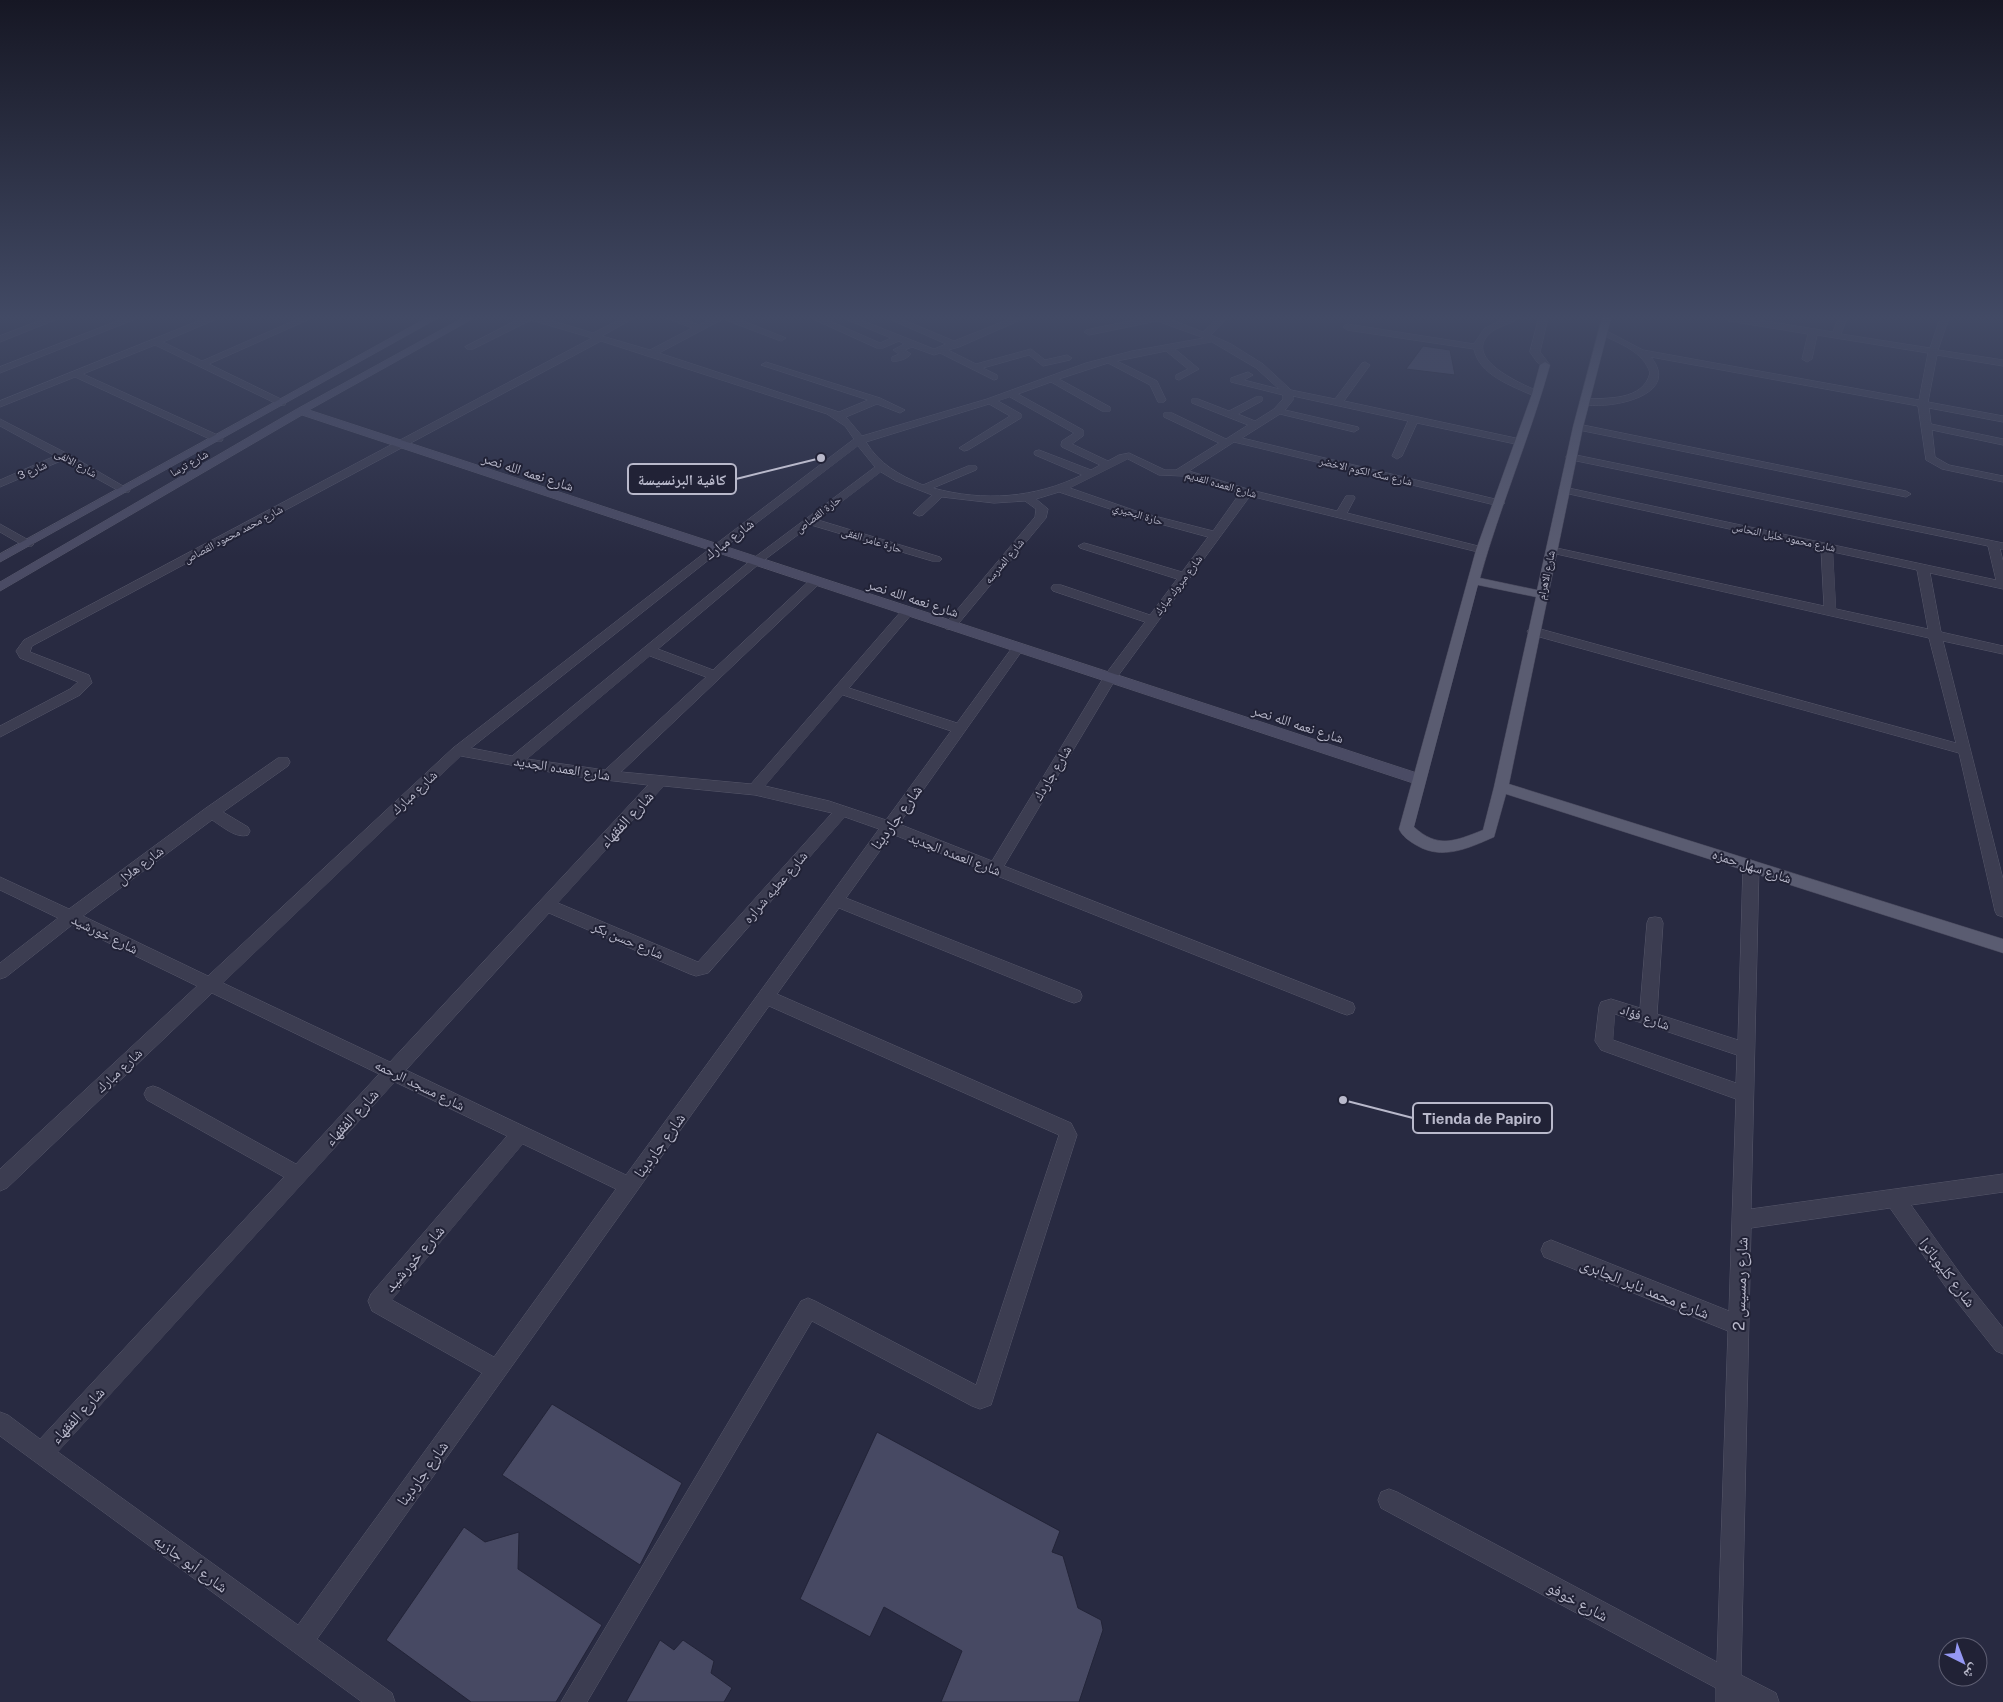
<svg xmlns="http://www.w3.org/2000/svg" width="2003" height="1702" viewBox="0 0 2003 1702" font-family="'Public Sans','Noto Naskh Arabic',sans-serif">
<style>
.building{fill:#474963;stroke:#232438}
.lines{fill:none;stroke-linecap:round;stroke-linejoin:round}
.street-casing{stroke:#57586b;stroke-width:1}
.secondary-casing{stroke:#57586b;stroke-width:1}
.primary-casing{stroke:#46465a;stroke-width:1}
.street{fill:#3c3d51;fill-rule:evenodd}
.secondary{fill:#4a4b64;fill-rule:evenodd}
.primary{fill:#5a5c71;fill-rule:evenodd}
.labels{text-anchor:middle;stroke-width:4;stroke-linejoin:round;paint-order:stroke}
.far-street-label{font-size:11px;fill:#b9b9cb;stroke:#212236}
.street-label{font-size:14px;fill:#b9b9cb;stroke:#212236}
.near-street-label{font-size:16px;fill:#b9b9cb;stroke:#212236}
.leader{fill:none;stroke:#b9b9cb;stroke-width:2}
.callout-dot{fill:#b9b9cb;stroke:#212236;stroke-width:2}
.callout{fill:#212236;stroke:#b9b9cb;stroke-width:2}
.callout-label{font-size:15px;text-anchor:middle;font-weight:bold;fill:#b9b9cb}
</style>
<rect width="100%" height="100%" fill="#282a41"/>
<path class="building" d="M1423,346L1450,350L1455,375L1406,369Z
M552,1404L682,1483L640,1565L502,1475Z
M877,1432L1060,1531L1052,1552L1063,1556L1078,1608L1101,1620L1103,1630L1079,1702H941L962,1651L884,1607L870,1637L800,1599Z
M464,1527L485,1542L519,1532L518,1569L602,1625L556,1702H471L386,1640Z
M660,1640L674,1650L683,1640L714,1661L711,1673L732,1688L724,1702H626Z"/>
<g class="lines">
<g class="street-casing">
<path id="street" d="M47,318H60L0,342V336Z
M125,318H138L0,373V367Z
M206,318H219L163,342L202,361L300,318H312L209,364L285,401V405H279L155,345L83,374L222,437L223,439L222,441H214L75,377L0,407V401Z
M521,318H543L593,333L623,318H634L602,336L650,350L692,328L667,318H680L699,325L712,318H736L786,338L781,341L778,340L723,319L659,353L839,412L868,400L761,365L766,362L769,363L880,398L905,410L900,413L877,404L846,417L862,436L987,399L1086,363L1132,351L1204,338L1157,321L1089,335L1084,332L1086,330L1143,318H1167L1203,332L1218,318H1227L1211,335L1231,344L1263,364L1291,390L1335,399L1362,363L1365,362L1370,365L1344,401L1520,439L1525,442L1520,445L1417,423L1402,456L1397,459L1392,456L1408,421L1293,396V400L1285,410L1358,427L1359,429L1354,432L1280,414L1242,438L1499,500L1505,503L1499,506L1234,442L1189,471L1251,490L1337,511L1346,496H1354L1355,498L1347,513L1486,548L1488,550L1482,553L1250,496L1115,680L1004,866L1353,1003L1355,1008L1353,1013L1347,1015L1341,1013L892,834L846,898L1080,991L1082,996L1080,1001L1074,1003L1068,1001L839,908L777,994L1071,1123L1077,1135L991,1405L980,1409L972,1406L812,1321L587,1702H561L801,1301L808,1298L815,1301L976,1385L1059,1135L769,1006L317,1639L392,1693L395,1702H362L0,1436V1412L8,1415L40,1439L284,1177L147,1100L144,1094L147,1088L153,1086L159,1088L296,1164L379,1074L212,993L7,1188L0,1191V1169L197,986L72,925L6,977L0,979V963L58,918L0,890V877L69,909L206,808L278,758H288L290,762L288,766L223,812L248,827L250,831L248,835C236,839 222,826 212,820L83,916L208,976L453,748L712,547L854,439L845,426L827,414L601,341L32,646L30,652L89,675L92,683L80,695L0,737V726L70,689L78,682L20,658L16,651L24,640L592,338L531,320L473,349H467L465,347ZM1212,342L1256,368L1279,389L1244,380L1253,375L1248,372L1231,378V382L1283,395V399L1274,409L1255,421L1238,414L1262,401V397H1256L1229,411L1198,399H1192V403L1248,425L1226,439L1172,413H1164V417L1219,443L1176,470H1165L1129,453L1119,455L1108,461L1072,444L1083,436V430L1018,394L1051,382L1102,411H1110V407L1059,379L1108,363L1150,385L1158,402H1164L1166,400L1157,381L1117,361L1166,351L1188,369L1176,375V379L1179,380L1199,369L1175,349ZM1010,397L1074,433L1062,441L1061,445L1062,447L1100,465L1091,470L1039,450L1035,451L1034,453L1035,455L1082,475C1035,498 984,502 933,488L976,470L977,468L976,466H968L923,485C899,475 879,464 866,442L989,404L1010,416L959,448L964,451L968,450L1021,418V414L998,401ZM858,446L875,467L751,560L512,756L471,748L720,551ZM1128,459L1159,475L1183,476L1240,493L1213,531L1139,512L1070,488ZM881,472L896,481L932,495L913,513L919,516L923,515L942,497L994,503L1025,501L1036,509L1035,517L946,623L944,626L946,629H954L1046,518L1048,509L1036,499L1059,492L1131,516L1208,537L1182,572L1088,544L1084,543L1078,546L1080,548L1177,579L1150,615L1061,585H1053L1051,588L1053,591L1145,622L1105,675L992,861L899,824L1024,648L1018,644L1014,645L957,723L849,688L911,615L913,612L911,609H903L751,784L621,772L821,582L819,579H811L713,670L658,649L759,564L811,525L932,561H940L942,559L940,557L818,520ZM650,656L706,677L605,770L527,759ZM843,695L951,731L886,820L829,801L765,786ZM461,756L572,776L648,785L390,1062L223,983ZM664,786L755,795L832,813L698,962L558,903ZM845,817L879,829L626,1175L406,1070L549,913L690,974L696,976L708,973ZM395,1082L507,1136L371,1294L368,1301L372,1311L482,1373L298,1625L58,1452ZM523,1144L616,1189L494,1357L392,1300Z
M811,318H823L880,343L891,338L843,318H856L934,349L946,344L887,318H899L954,341L1012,318H1025L959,347L948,350L976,364L1031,349L1045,360L1067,355L1072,358L1070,360L1043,366L1029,355L983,368L997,375V379L994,380L940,353L934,355L912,347L905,350L911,354C907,359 898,362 892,361V357L899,354L893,350L904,344L899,341L883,348H877Z
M1505,318H1519C1510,325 1497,326 1489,334C1463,360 1524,385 1540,392V396H1534C1512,386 1479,375 1474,349L1347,330L1343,327L1347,324L1474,344L1484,329Z
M1539,318H1548L1540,352L1550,365L1545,368L1537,362L1530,352Z
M1725,318H1747L1833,332L1838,318H1847L1841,334L1930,348L1940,318H1949L1938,350L2003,360V366L1937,355L1928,402L2003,416V422L1929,408L1931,424L2003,439V445L1932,430L1935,457L1949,465L2003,476V482L1942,469L1926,460L1918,406L1651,357C1686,401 1590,412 1579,402L1584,399C1607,398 1643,401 1650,373C1644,352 1619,343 1600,334L1598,332L1603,329L1643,350L1919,400L1928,353L1817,335L1812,359L1807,362L1802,359L1808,334L1729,321Z
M0,419L68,454L130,490L129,492H121L63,460L0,487V480L55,456L0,426Z
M1578,424L1906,491L1911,494L1906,497L1574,429V425Z
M1571,454L2003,543V549H2000L2003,561V589L1930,573L1941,632L2003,646V654L1943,641L2003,879V917L1997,915L1995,911L1959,753L1529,634L1527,631L1533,627L1956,743L1929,638L1552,553L1546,550L1552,547L1824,606L1821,549L1560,492L1559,490L1560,488L1564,487L1996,580L1988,546L1567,459L1566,457ZM1833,552L1917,570L1928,629L1836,609Z
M0,524L32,542L34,544L32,546H24L0,532Z
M1751,860L1756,862L1759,866L1751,1209L2003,1174V1192L1911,1205L1964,1279L2003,1328V1354L1996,1351L1950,1293L1890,1208L1751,1228L1741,1675L1776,1693L1779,1702H1716V1688L1381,1508L1378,1500L1381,1492L1389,1489L1397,1492L1717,1662L1728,1331L1544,1257L1541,1250L1544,1243L1551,1240L1729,1311L1736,1099L1601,1050L1595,1041L1599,1007L1601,1002L1611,999L1640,1008L1647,923L1649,918L1655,917L1661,918L1663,923L1657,1014L1738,1040L1743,866L1746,862ZM1615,1014L1737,1055L1736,1083L1613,1040Z"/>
</g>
<g class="secondary-casing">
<path id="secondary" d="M427,318H438L0,562V554Z
M463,318H474L309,410L1423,775L1425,779L1423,783L1418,784L1413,783L302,415L0,591V582L297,409Z"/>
</g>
<g class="primary-casing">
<path id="primary" d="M1602,318H1611L1583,427L1509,784L2003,939V953L1506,794L1494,837C1469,848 1442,861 1416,845C1409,841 1402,836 1399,829L1476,550L1532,394L1540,365L1545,362L1550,365C1530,437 1500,506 1480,578L1537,590L1573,427ZM1478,585L1536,597L1494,787L1483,830C1455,841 1438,849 1414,827Z"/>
</g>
<use href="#street" class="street"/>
<use href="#secondary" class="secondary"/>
<use href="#primary" class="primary"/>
</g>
<linearGradient id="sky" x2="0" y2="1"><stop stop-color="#161724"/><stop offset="0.57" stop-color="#424a65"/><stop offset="1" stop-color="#424a65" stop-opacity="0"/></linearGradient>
<rect width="2003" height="557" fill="url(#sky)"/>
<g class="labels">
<g class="far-street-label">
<text transform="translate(76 463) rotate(29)" y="4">شارع الالفى</text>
<text transform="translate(189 463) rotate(-30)" y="4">شارع ترسا</text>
<text transform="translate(32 470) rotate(-24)" y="4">شارع 3</text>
<text transform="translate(1366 471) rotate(13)" y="4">شارع سكه الكوم الاخضر</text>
<text transform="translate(1221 484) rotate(16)" y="4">شارع العمده القديم</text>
<text transform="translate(818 514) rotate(-37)" y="4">حارة القصاص</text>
<text transform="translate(1138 514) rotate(17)" y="4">حارة البحيري</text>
<text transform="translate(233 534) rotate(-28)" y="4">شارع محمد محمود القصاص</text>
<text transform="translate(1784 537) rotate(12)" y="4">شارع محمود خليل النحاس</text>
<text transform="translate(872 540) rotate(17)" y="4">حارة عامر الفقى</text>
<text transform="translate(1004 561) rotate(-50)" y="4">شارع المدرسه</text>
<text transform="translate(1546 575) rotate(-78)" y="4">شارع الاهرام</text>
<text transform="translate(1178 585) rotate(-53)" y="4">شارع مبروك مبارك</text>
</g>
<g class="street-label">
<text transform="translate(528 472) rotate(18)" y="5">شارع نعمه الله نصر</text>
<text transform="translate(729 539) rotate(-37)" y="5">شارع مبارك</text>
<text transform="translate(913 598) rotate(18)" y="5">شارع نعمه الله نصر</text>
<text transform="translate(1298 724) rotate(18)" y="5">شارع نعمه الله نصر</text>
<text transform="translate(562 768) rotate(9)" y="5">شارع العمده الجديد</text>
<text transform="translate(1052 773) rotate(-59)" y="5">شارع جاردك</text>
<text transform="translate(414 792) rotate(-43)" y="5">شارع مبارك</text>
<text transform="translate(955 854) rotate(21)" y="5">شارع العمده الجديد</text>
<text transform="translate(140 865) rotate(-37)" y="5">شارع هلال</text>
<text transform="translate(1752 866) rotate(18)" y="5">شارع سهل حمزه</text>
<text transform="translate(775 887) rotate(-49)" y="5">شارع عطيه شراره</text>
<text transform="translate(105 934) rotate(26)" y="5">شارع خورشيد</text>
<text transform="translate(628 940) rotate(23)" y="5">شارع حسن بكر</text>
<text transform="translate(1645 1017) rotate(19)" y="5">شارع فؤاد</text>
<text transform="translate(119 1070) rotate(-43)" y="5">شارع مبارك</text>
<text transform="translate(420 1085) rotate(26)" y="5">شارع مسجد الرحمه</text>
</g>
<g class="near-street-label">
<text transform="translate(896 817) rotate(-54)" y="6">شارع جاردينا</text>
<text transform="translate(626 819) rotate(-47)" y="6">شارع الفقهاء</text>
<text transform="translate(351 1117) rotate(-47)" y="6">شارع الفقهاء</text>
<text transform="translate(659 1145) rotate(-54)" y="6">شارع جاردينا</text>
<text transform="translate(414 1258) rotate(-49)" y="6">شارع خورشيد</text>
<text transform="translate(1948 1272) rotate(53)" y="6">شارع كليوباترا</text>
<text transform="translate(1740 1284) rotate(-88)" y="6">شارع رمسيس 2</text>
<text transform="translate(1645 1288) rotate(22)" y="6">شارع محمد ناير الجابرى</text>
<text transform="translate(77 1415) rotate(-47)" y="6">شارع الفقهاء</text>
<text transform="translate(422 1473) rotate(-54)" y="6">شارع جاردينا</text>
<text transform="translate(191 1563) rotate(36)" y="6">شارع أبو جازيه</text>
<text transform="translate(1578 1601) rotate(28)" y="6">شارع خوفو</text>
</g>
</g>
<path class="leader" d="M821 458L736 479M1343 1100L1413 1118"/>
<g class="callout-dot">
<circle cx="821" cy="458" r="5"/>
<circle cx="1343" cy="1100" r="5"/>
</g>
<g class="callout">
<rect x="628" y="464" width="108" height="30" rx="5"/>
<rect x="1413" y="1103" width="139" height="30" rx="5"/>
</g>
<g class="callout-label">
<text x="682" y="485">كافية البرنسيسة</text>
<text x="1482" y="1124">Tienda de Papiro</text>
</g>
<g transform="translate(1963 1662) rotate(138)"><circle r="24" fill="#212236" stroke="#5e5e72"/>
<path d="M0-4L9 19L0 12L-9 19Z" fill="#9598f4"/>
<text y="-8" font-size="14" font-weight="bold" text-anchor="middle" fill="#b9b9cb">ش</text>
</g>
</svg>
